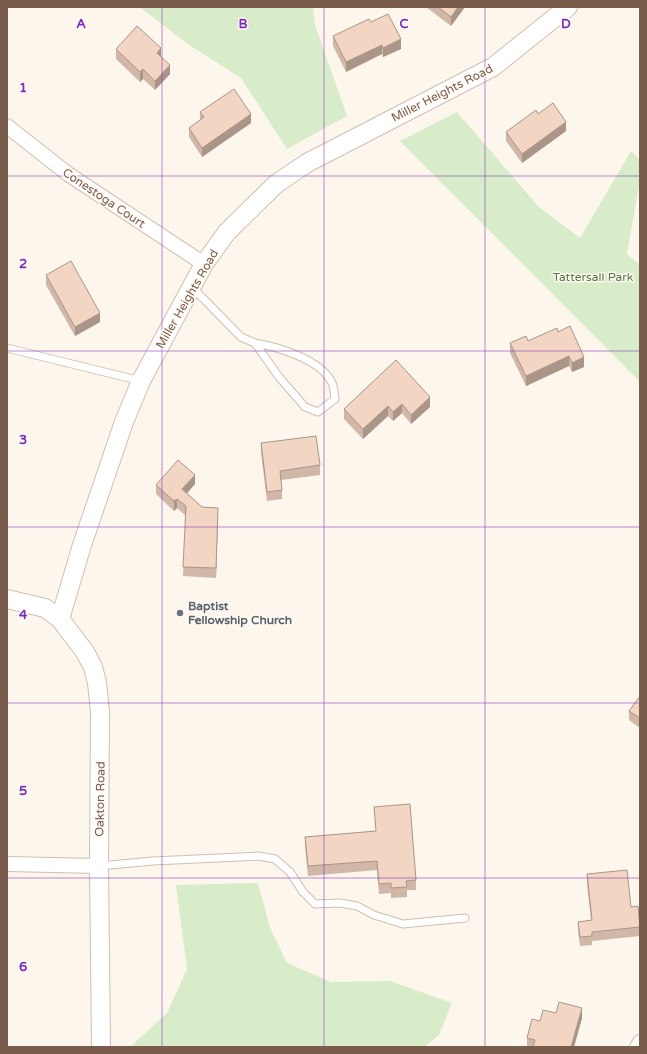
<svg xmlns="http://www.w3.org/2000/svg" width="647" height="1054" viewBox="0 0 647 1054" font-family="'Varela Round',sans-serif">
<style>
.green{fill:#d8ecc9}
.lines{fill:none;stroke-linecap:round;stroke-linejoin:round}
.service-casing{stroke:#d1beb0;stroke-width:9}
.minor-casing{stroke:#d1beb0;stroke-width:16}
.tertiary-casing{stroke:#d1beb0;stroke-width:20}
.service{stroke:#fff;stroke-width:7}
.minor{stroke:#fff;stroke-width:14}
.tertiary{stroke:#fff;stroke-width:18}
.wall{fill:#d1b7a8}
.shaded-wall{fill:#aa9588}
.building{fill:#f3d5c3;stroke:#aa9588}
.grid{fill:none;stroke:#7b2cbf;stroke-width:1;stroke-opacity:0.55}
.worship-dot{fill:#6b7280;stroke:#fffaf3;stroke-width:1.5}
.labels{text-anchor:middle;stroke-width:3;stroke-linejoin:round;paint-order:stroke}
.street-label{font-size:12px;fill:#7a5c4d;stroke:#fffaf3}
.park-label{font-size:12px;fill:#537a41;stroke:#fffaf3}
.worship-label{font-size:12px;font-weight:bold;fill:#5b616d;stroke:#fffaf3;text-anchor:start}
.grid-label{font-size:13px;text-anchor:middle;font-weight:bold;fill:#7b2cbf;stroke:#fffaf3;stroke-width:3;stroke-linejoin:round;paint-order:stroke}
</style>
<rect width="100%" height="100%" fill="#fdf6ec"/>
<path class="green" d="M140,7H313L315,25L347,116L287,149L241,78L186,43Z
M457,112L539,207L580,238L631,151L640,160V180L627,254L640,265V382L400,141Z
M258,883L270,928L287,963L331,982L390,981L452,1003L439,1035L424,1047H130L167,1013L187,969L176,885Z"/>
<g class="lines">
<g class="service-casing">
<path id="service" d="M192,287L241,337L255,343L279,377L305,407L318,412L335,399C334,393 334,385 331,381C319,359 278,347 255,343
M7,348L141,381
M99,866L153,861L259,856L275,859L290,872L303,892L315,904L340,903L357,906L374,915L403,924L465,918"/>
</g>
<g class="minor-casing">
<path id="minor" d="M7,126L68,174L204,264
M7,864L99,866
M637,1047L640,1042"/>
</g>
<g class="tertiary-casing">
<path id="tertiary" d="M7,599L45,608L60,619L85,652L93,667L97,683L100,712L99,866L101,1047
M60,619L82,545L124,422L141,381L192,286L204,264L227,232L276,184L307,163L493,67L568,7"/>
</g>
<use href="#service" class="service"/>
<use href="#minor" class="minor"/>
<use href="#tertiary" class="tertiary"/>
</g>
<path class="wall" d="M426,7H465L451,26Z
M371,22L401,49L383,57L382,54L346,72L333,46V36Z
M116,49L161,57L170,74L155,90L143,79L140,82L116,59Z
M200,112L251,123L202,157L189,137V128L200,120Z
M538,114L566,131L522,163L506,141V132Z
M46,275L100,322L75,336L46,285Z
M558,332L584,367L572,372L569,366L526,386L510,353V343L528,341Z
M396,360L430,407L411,424L402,413L393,421L388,416L363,439L344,419V409Z
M261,443L320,465V475L281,480L282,490V499L267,501L261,453Z
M195,484L187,493L202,507L218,517L216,578L183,576L186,516L177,508L174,511L156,494V485Z
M640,696V728L629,720V711Z
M374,807L416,880V890H407V897L391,898V893L379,894L377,870L308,876L305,846V837L376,831Z
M587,874L631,907L640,925V936L592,941V945L580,946L578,931V922L591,920L587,884Z
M556,1013L582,1018L574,1047H527V1038L540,1021Z"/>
<path class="shaded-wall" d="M458,7H465L451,26V17Z
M401,39V49L383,57V48Z
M382,45V54L346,72V62Z
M161,48V58L157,53Z
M170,65V74L155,90V81Z
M143,69V79L140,82V72Z
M251,114V123L202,157V148Z
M566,122V131L522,163V154Z
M8,289V298L7,300V290Z
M100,313V322L75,336V327Z
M569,356V366L526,386V376Z
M584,357V367L572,372V363Z
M430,397V407L411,424V415Z
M402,404V413L393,421V412Z
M388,406V416L363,439V429Z
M195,475V484L182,499V489Z
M177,499V508L174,511V501Z
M218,508V517L216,578V568Z
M582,1008V1018L574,1047H571Z"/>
<path class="building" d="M438,7H458L451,17Z
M388,14L401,39L383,48L382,45L346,62L333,36L369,19L371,22Z
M137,26L161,48L157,53L170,65L155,81L143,69L140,72L116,49Z
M234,89L251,114L202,148L189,128L204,117L200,112Z
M553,103L566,122L522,154L506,132L536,110L538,114Z
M71,261L100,313L75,327L46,275Z
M570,326L584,357L572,363L569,356L526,376L510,343L526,336L528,341L557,328L558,332Z
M396,360L430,397L411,415L402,404L393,412L388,406L363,429L344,409Z
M316,436L320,465L280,471L282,490L267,492L261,443Z
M178,460L195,475L182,489L202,507L218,508L216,568L183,567L186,506L177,499L174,501L156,485Z
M640,696V718L629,711Z
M410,804L416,880L406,881L407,887L391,888V883L379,884L377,861L308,866L305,837L376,831L374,807Z
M627,870L631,907L638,906L640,927L592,932V936L580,937L578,922L592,920L587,874Z
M559,1002L582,1008L571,1047H533L535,1040L527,1038L532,1019L540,1021L543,1010L556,1013Z"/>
<path class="grid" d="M162,7V1047M324,7V1047M485,7V1047M7,176H640M7,351H640M7,527H640M7,703H640M7,878H640"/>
<circle class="worship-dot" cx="180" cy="613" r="4"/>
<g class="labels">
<g class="street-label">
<text transform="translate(442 93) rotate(-27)" y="4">Miller Heights Road</text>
<text transform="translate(104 198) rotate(34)" y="4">Conestoga Court</text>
<text transform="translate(187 299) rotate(-60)" y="4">Miller Heights Road</text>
<text transform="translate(100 799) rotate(-89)" y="4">Oakton Road</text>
</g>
<g class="park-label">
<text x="593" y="281">Tattersall Park</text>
</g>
<g class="worship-label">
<text x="188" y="610">Baptist<tspan x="188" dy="14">Fellowship Church</tspan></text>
</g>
</g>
<g class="grid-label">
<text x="81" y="28">A</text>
<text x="243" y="28">B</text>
<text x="404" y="28">C</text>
<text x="566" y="28">D</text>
<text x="23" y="92">1</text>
<text x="23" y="268">2</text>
<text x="23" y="444">3</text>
<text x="23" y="619">4</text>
<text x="23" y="795">5</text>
<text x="23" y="971">6</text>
</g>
<rect width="647" height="1054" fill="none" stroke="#7a5c4d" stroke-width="16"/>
</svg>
